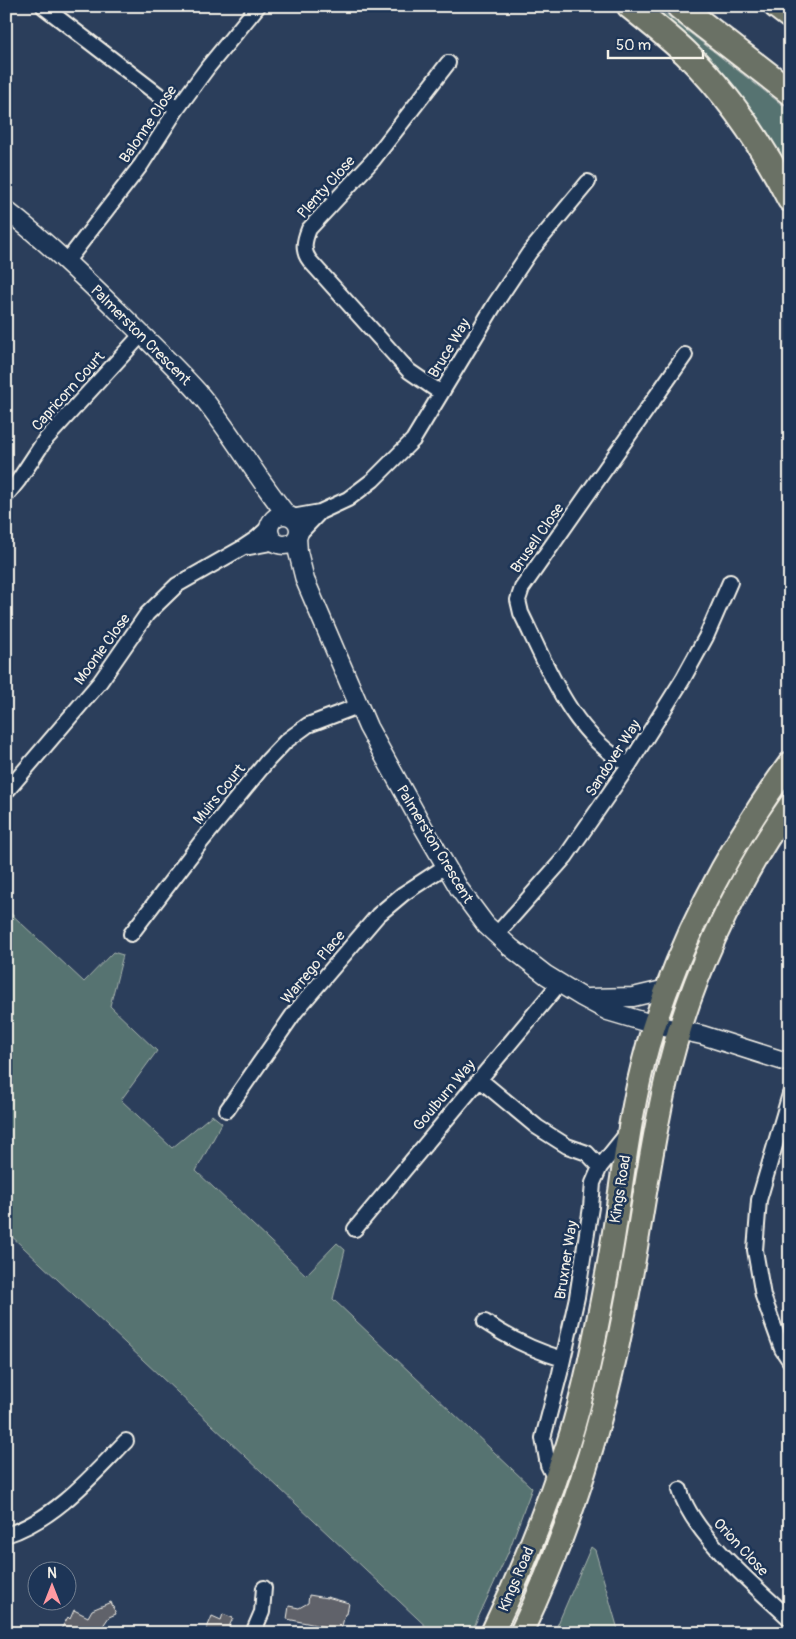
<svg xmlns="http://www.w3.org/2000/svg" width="796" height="1639" viewBox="0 0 796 1639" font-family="Pangolin,sans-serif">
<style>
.green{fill:#577371;stroke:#a6b2ac}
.building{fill:#61626b;stroke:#f4f1e8}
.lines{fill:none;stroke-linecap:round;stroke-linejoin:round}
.minor-casing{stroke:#f4f1e8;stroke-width:18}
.tertiary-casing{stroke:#f4f1e8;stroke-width:21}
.primary-casing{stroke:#f4f1e8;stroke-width:26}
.motorway-casing{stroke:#f4f1e8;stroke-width:29}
.minor{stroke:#1d3557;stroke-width:14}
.tertiary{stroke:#1d3557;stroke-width:18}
.primary{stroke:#6b7165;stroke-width:22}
.motorway{stroke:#6b7165;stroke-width:25}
.labels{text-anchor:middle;stroke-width:5;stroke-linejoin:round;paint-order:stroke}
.street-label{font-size:15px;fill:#f4f1e8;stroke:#1d3557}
</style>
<rect width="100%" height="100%" fill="#2b3e5b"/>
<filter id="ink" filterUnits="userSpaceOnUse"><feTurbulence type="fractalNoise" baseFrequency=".02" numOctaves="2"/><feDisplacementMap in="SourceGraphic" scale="10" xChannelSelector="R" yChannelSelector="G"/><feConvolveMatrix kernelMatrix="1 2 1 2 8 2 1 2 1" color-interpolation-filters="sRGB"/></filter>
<g filter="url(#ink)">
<path class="green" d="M644,6H655L790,111V181Z
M790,775V794L721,896L717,893Z
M6,909L84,982L113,952L123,955L110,1006L157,1051L121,1100L172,1148L212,1115L222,1123L196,1171L306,1275L337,1243L345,1250L333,1299L532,1488L508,1553L471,1633H433L6,1231Z
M632,1189L638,1190L622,1281L612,1314L606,1313L625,1212Z
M591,1547L595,1550L619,1633H554Z"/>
<path class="building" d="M309,1595L327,1598V1597L349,1603L347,1614H345L341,1630L287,1619L289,1606L299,1608L308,1603Z
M111,1602L116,1614L109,1617L98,1633H68L61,1629L68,1617L70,1619L74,1610L88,1617L92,1610Z
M223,1614L233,1618L226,1633H205L212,1616L221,1620Z"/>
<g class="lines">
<g class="minor-casing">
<path id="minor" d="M44,7L177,109
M67,261L141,165L177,109L208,67L258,6
M441,393L409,371L310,261C302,251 304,241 309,229L373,160L448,63
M6,496L18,481L45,440L141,335
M292,517L320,512L348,499L373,480L413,440L495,304L529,253L588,182
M298,535L320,512
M249,547L270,543L277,544
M629,765C572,735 548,668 521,613L518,600L522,588L685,355
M6,792L100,682L147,614L177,585L242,548L257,538L269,527
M131,934L201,842L268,760L286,741L308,725L358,706
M496,935L566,856L629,765L683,679L706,637L730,582
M479,1079L537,1127L567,1146L587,1153L600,1167
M790,1094L759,1200L755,1250L763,1296L782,1349L790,1361
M227,1110L295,1012L378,915L403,894L446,866
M355,1229L559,984
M485,1322C510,1339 535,1351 563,1359
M555,1479L548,1465L543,1438L560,1373L577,1297L591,1207L593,1183L600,1167L625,1136
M680,1490C692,1534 756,1587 790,1619
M6,1535C54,1520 92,1476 126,1441
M253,1633L262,1612L264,1588"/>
</g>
<g class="tertiary-casing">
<path id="tertiary" d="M6,210C47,242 84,278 121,314C147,340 174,365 198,392C231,431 255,476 287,515
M269 530a15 15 0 1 1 30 0a15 15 0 1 1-30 0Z
M297,537L298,552L305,580L368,727L422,825L460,890L486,925L510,947L546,975L582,997L608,1011L655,1025L702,1035L790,1063
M588,998L633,997L667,989"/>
</g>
<g class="primary-casing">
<path id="primary" d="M492,1633C521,1573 546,1510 567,1447C585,1391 596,1332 607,1274C621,1198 627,1120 648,1045C678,944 728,848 790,763
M521,1633C568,1534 602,1427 623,1319C639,1240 648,1160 666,1081C687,986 734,884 790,805"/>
</g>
<g class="motorway-casing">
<path id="motorway" d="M630,6C649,21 668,36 686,53C729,95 763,146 790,199
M679,6L790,92
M777,6L790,16"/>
</g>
<use href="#minor" class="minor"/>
<use href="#tertiary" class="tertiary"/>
<use href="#primary" class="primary"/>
<use href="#motorway" class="motorway"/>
</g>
</g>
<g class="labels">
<g class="street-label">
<text transform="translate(148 124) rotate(-56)" y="5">Balonne Close</text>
<text transform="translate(326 187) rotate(-48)" y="5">Plenty Close</text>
<text transform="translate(141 335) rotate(45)" y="5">Palmerston Crescent</text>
<text transform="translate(449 348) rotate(-59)" y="5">Bruce Way</text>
<text transform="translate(68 391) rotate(-48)" y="5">Capricorn Court</text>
<text transform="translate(537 538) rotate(-55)" y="5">Brusell Close</text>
<text transform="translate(102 649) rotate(-54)" y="5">Moonie Close</text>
<text transform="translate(613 758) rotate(-57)" y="5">Sandover Way</text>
<text transform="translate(219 794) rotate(-51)" y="5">Muirs Court</text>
<text transform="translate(435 844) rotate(59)" y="5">Palmerston Crescent</text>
<text transform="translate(313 967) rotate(-50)" y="5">Warrego Place</text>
<text transform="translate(444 1095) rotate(-50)" y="5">Goulburn Way</text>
<text transform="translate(620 1189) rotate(-81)" y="5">Kings Road</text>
<text transform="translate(566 1260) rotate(-81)" y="5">Bruxner Way</text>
<text transform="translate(741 1547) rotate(47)" y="5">Orion Close</text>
<text transform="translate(516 1579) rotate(-67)" y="5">Kings Road</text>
</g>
</g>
<rect width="796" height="1639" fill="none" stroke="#1d3557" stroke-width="25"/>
<rect x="12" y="12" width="771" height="1614" fill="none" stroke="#f4f1e8" stroke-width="2" filter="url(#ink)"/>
<g transform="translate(52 1586)"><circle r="24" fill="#1d3557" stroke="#738091"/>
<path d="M0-4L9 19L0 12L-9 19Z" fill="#ff9aa2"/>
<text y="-8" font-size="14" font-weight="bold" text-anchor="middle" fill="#f4f1e8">N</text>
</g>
<path d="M608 50v8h95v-8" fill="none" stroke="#f4f1e8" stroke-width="2.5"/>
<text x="616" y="50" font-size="15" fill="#f4f1e8" stroke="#1d3557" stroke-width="4" paint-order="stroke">50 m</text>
</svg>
